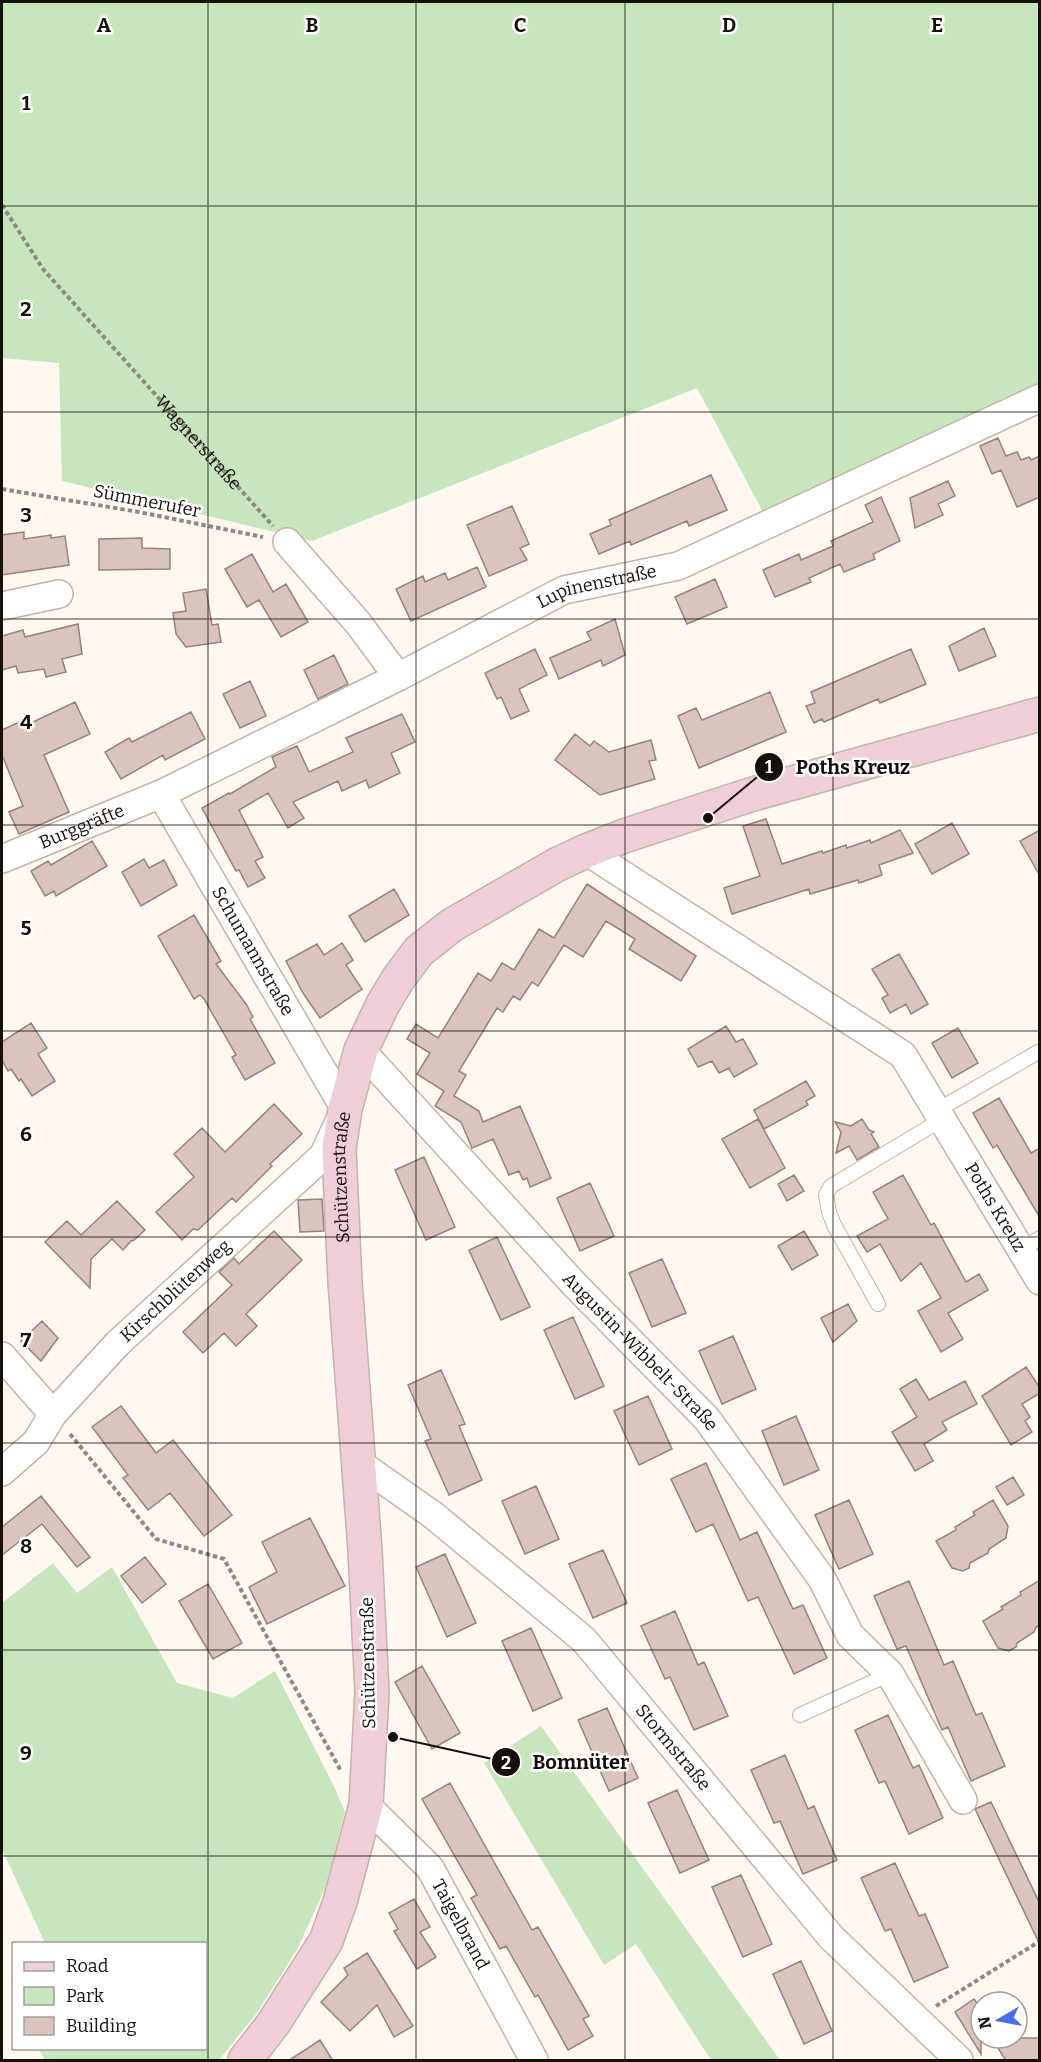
<svg xmlns="http://www.w3.org/2000/svg" width="1041" height="2062" viewBox="0 0 1041 2062" font-family="Bitter,serif">
<style>
.green{fill:#c7e6be}
.building{fill:#dbc3be;stroke:#97827c;stroke-width:1.5}
.lines{fill:none;stroke-linecap:round;stroke-linejoin:round}
.lane-casing{stroke:#c4b4a5;stroke-width:16}
.street-casing{stroke:#c4b4a5;stroke-width:30}
.secondary-casing{stroke:#c4b4a5;stroke-width:36}
.path{stroke:#8f8983;stroke-width:4;stroke-dasharray:4.5 3;stroke-linecap:butt}
.lane{stroke:#fff;stroke-width:14}
.street{stroke:#fff;stroke-width:27}
.secondary{stroke:#f0ced9;stroke-width:33}
.grid{fill:none;stroke:#16100b;stroke-width:1.5;stroke-opacity:0.55}
.labels{text-anchor:middle;stroke-width:5;stroke-linejoin:round;paint-order:stroke}
.street-label{font-size:18px;fill:#16100b;stroke:#fff}
.grid-label{font-size:20px;text-anchor:middle;font-weight:bold;fill:#16100b;stroke:#fff;stroke-width:5;stroke-linejoin:round;paint-order:stroke}
.leader{fill:none;stroke:#16100b;stroke-width:2}
.callout-dot{fill:#16100b;stroke:#fff;stroke-width:2}
.mark-label{font-size:18px;text-anchor:middle;font-weight:bold;fill:#fff}
.callout-label{font-size:20px;text-anchor:middle;font-weight:bold;fill:#16100b;stroke:#fff;stroke-width:5;stroke-linejoin:round;paint-order:stroke}
</style>
<rect width="100%" height="100%" fill="#fff8f1"/>
<path class="green" d="M2,2H1039V383L763,512L697,388L312,541L62,481L59,363L2,358Z
M53,1563L77,1593L112,1567L177,1683L233,1698L275,1671L333,1784L345,1812L326,1886L298,1948L257,2013L219,2060H45L39,2049L206,2048V1944L45,1943L2,1849V1603Z
M541,1726L780,2060H711L636,1944L604,1965L484,1763Z"/>
<path class="building" d="M998,438L1006,456L1017,452L1021,460L1029,457L1031,460L1040,456V497L1017,507L1001,470L992,474L980,446Z
M711,475L727,510L689,526L687,521L631,545L630,541L599,554L590,534L611,525L609,520Z
M948,481L955,496L938,504L943,515L915,528L910,498Z
M881,497L900,541L873,554L875,559L844,572L840,564L809,578L811,582L775,597L763,570L799,554L801,560L833,546L831,541L873,522L865,505Z
M512,506L529,544L520,548L527,560L489,576L467,525Z
M24,532V539L51,535V538L65,536L69,565L2,575V535Z
M142,538V548L170,549V569L99,570V539Z
M252,554L273,592L286,584L308,622L281,637L259,600L247,607L225,569Z
M477,567L486,587L411,621L396,589L423,576L425,582L445,573L448,580Z
M715,579L727,607L687,624L675,597Z
M206,589L212,625L218,624L221,642L186,647L176,634L173,613L186,611L183,593Z
M615,619L625,655L603,666L601,660L559,679L550,658L591,640L587,632Z
M78,624L82,654L62,659L66,672L46,677L44,669L18,673L16,666L2,670V636L23,630L25,637Z
M984,628L996,656L959,671L949,646Z
M535,649L547,675L519,689L529,711L511,719L501,697L497,699L485,673Z
M911,649L926,684L880,703L878,699L824,722L822,719L814,723L806,706L815,703L811,692Z
M334,655L348,684L318,699L304,670Z
M250,681L266,716L240,728L223,694Z
M770,692L786,732L699,768L678,716L696,708L702,720Z
M75,702L90,734L44,755L69,812L19,834L9,812L23,806L2,755V730L28,718L31,723Z
M191,712L205,739L165,760L163,755L121,779L105,752L129,738L132,742Z
M402,714L415,742L391,753L400,773L369,788L366,780L342,791L338,781L293,802L304,818L288,828L268,793L239,810L263,857L255,861L265,878L248,887L239,870L236,871L202,808L229,793L230,794L276,767L272,757L297,746L309,772L353,752L346,738Z
M575,734L590,746L594,741L609,752L651,740L656,760L649,761L655,779L600,795L555,760Z
M766,819L782,864L822,851L823,853L846,845L847,848L870,840L871,843L900,830L913,853L879,865L882,875L859,883L858,880L810,894L809,889L732,914L724,888L760,876L743,826Z
M952,823L969,854L932,874L915,844Z
M1040,830V876L1020,841Z
M92,841L107,866L56,896L54,891L45,896L31,871L48,861L51,865Z
M144,859L149,868L164,860L177,885L141,906L122,872Z
M587,884L696,956L681,981L629,949L635,939L606,921L583,957L564,945L538,986L532,982L520,1000L513,996L503,1012L497,1008L459,1071L466,1075L454,1096L479,1111L483,1122L520,1106L551,1178L530,1187L527,1178L523,1180L519,1171L509,1175L493,1139L472,1148L461,1122L435,1106L444,1091L417,1074L430,1053L407,1039L416,1024L438,1038L478,973L491,981L502,963L514,970L539,929L554,938Z
M394,889L409,915L365,942L349,916Z
M194,915L221,961L216,964L246,1004L253,1017L250,1019L275,1063L245,1080L232,1057L236,1055L204,999L200,995L194,999L158,936Z
M342,943L353,960L346,965L362,989L320,1018L303,993L286,961L317,944L324,955Z
M899,954L928,1004L911,1014L906,1004L890,1013L882,998L888,995L872,969Z
M31,1023L47,1048L38,1054L55,1081L32,1096L21,1079L19,1081L11,1069L8,1071L2,1060V1042Z
M726,1026L736,1042L743,1039L757,1064L734,1077L729,1068L719,1073L712,1061L698,1067L688,1049Z
M958,1028L978,1063L952,1078L932,1043Z
M806,1081L815,1096L806,1101L808,1105L764,1129L754,1110Z
M999,1098L1031,1153L1040,1148V1218L997,1145L993,1148L973,1113Z
M274,1104L302,1134L270,1164L272,1166L236,1202L232,1198L198,1230L193,1229L182,1240L156,1212L194,1177L174,1154L202,1128L225,1152Z
M758,1119L785,1168L750,1188L722,1139Z
M862,1119L869,1130L874,1132L871,1134L879,1147L857,1160L849,1146L836,1153L841,1132L835,1122L851,1126Z
M424,1157L455,1227L426,1240L395,1170Z
M794,1175L804,1191L787,1201L778,1184Z
M903,1175L931,1225L934,1223L966,1282L979,1274L988,1290L948,1313L963,1339L941,1352L918,1311L941,1298L921,1263L901,1281L880,1244L867,1252L857,1236L888,1219L873,1192Z
M590,1183L614,1236L580,1251L557,1198Z
M322,1199L324,1231L300,1232L298,1200Z
M117,1201L145,1230L134,1240L131,1241L123,1250L112,1239L91,1259L90,1288L45,1242L67,1221L81,1235Z
M274,1231L302,1260L246,1314L257,1326L236,1346L224,1333L203,1353L183,1332L232,1285L219,1272L234,1258L239,1264Z
M804,1231L818,1255L792,1270L778,1246Z
M497,1237L530,1307L501,1320L469,1250Z
M662,1259L686,1313L652,1327L629,1273Z
M848,1304L857,1321L833,1342L821,1318Z
M573,1317L604,1386L575,1399L544,1330Z
M42,1321L58,1338L41,1361L21,1341Z
M733,1336L756,1389L722,1404L699,1351Z
M1026,1367L1040,1388V1393L1022,1404L1030,1417L1025,1421L1032,1432L1011,1445L982,1396Z
M441,1370L465,1424L459,1426L482,1480L449,1495L425,1441L431,1439L408,1385Z
M916,1379L929,1400L965,1381L977,1404L942,1422L947,1430L924,1444L933,1461L915,1471L892,1432L917,1417L900,1389Z
M648,1396L672,1449L639,1465L614,1411Z
M121,1406L156,1453L173,1440L232,1515L204,1536L170,1493L148,1510L123,1478L128,1475L92,1427Z
M796,1416L819,1470L784,1485L762,1431Z
M706,1463L740,1540L757,1532L793,1609L803,1605L827,1658L794,1674L758,1597L748,1601L713,1524L696,1532L671,1479Z
M1013,1477L1024,1495L1007,1505L996,1487Z
M536,1486L559,1539L525,1554L502,1501Z
M41,1496L90,1557L77,1567L42,1524L2,1555V1527Z
M849,1500L873,1554L839,1569L815,1515Z
M993,1500L1008,1526L1006,1538L989,1549L988,1553L970,1563L969,1568L963,1571L952,1568L936,1541L956,1530L955,1527L975,1515L973,1512Z
M310,1518L345,1586L267,1624L249,1587L277,1572L262,1542Z
M603,1550L627,1603L593,1618L569,1564Z
M445,1554L476,1623L447,1637L416,1567Z
M145,1557L166,1584L142,1603L121,1576Z
M1040,1580V1628L1038,1626L1036,1627L1034,1632L1017,1643L1016,1647L1009,1651L998,1648L983,1621L1003,1609L1001,1607L1021,1595L1020,1592Z
M909,1581L944,1665L953,1661L976,1715L982,1713L1005,1766L971,1781L948,1727L942,1730L906,1646L897,1649L874,1596Z
M208,1584L242,1643L213,1659L179,1601Z
M675,1611L698,1665L704,1662L728,1716L694,1730L670,1677L665,1679L641,1626Z
M531,1628L562,1698L533,1711L502,1641Z
M422,1666L460,1733L432,1749L395,1682Z
M607,1708L638,1778L609,1791L578,1720Z
M888,1715L913,1768L919,1765L943,1818L909,1834L885,1781L879,1783L855,1730Z
M785,1755L808,1809L814,1806L837,1860L803,1874L780,1821L774,1823L751,1770Z
M450,1783L532,1930L538,1927L589,2016L583,2019L593,2036L568,2050L538,1995L535,1997L506,1946L500,1949L471,1898L477,1895L422,1799Z
M677,1790L709,1860L680,1873L648,1803Z
M991,1802L1040,1904V1945L975,1809Z
M895,1863L919,1916L925,1914L948,1967L914,1982L891,1929L885,1931L861,1878Z
M741,1875L772,1944L743,1957L712,1887Z
M414,1899L430,1927L420,1932L436,1957L417,1969L394,1931L398,1929L389,1913Z
M367,1953L413,2026L394,2037L377,2005L350,2031L321,2002L348,1975L344,1968Z
M801,1961L832,2031L804,2044L773,1974Z
M974,1999L981,2009V2054L955,2012Z
M992,2038H1040V2061H1006Z
M320,2040L333,2061H288Z"/>
<g class="lines">
<g class="lane-casing">
<path id="lane" d="M936,1111L1040,1051
M1020,1250L1040,1238
M878,1304L834,1225L829,1212L826,1195L831,1186L838,1182L941,1120
M800,1715L890,1674"/>
</g>
<g class="street-casing">
<g id="street">
<path d="M287,542L358,623L398,677"/>
<path d="M2,606L59,594"/>
<path id="s2" d="M586,851L903,1055L1040,1281"/>
<path id="s3" d="M2,859L161,794L398,677L564,590L678,566L1040,398"/>
<path id="s4" d="M361,1050L574,1284L707,1419L822,1579L850,1635L890,1674L963,1800"/>
<path d="M2,1356L53,1414"/>
<path id="s5" d="M359,1463L433,1515L584,1640L831,1937L959,2060"/>
<path id="s6" d="M2,1472L36,1442L53,1414L118,1343L323,1156L345,1109L161,794"/>
<path id="s7" d="M366,1805L430,1868L534,2060"/>
</g>
</g>
<g class="secondary-casing">
<g id="secondary">
<path id="s8" d="M245,2060L273,2024L326,1941L340,1902L366,1805L372,1692L365,1550L345,1282L339,1149L345,1109L361,1050L383,1004L398,979L419,951L452,925L558,864L586,851L624,836L753,794L1040,714"/>
</g>
</g>
<g class="path">
<path id="s1" d="M2,205L43,269L273,526"/>
<path d="M2,489L139,512L263,537"/>
<path d="M70,1434L156,1539L224,1559L341,1771"/>
<path d="M936,2006L1040,1941"/>
</g>
<use href="#lane" class="lane"/>
<use href="#street" class="street"/>
<use href="#secondary" class="secondary"/>
</g>
<path class="grid" d="M208,2V2060M416,2V2060M625,2V2060M833,2V2060M2,206H1040M2,412H1040M2,619H1040M2,825H1040M2,1031H1040M2,1237H1040M2,1443H1040M2,1650H1040M2,1856H1040"/>
<g class="labels">
<g class="street-label">
<text dy="6" stroke="none"><textPath href="#s1" startOffset="309">Wagnerstraße</textPath></text>
<text transform="translate(147 501) rotate(11)" y="6">Sümmerufer</text>
<text dy="6" stroke="none"><textPath href="#s3" startOffset="656">Lupinenstraße</textPath></text>
<text dy="6" stroke="none"><textPath href="#s3" startOffset="86">Burggräfte</textPath></text>
<text transform="translate(253 951) rotate(60)" y="6">Schumannstraße</text>
<text dy="6" stroke="none"><textPath href="#s8" startOffset="915">Schützenstraße</textPath></text>
<text dy="6" stroke="none"><textPath href="#s2" startOffset="555">Poths Kreuz</textPath></text>
<text dy="6" stroke="none"><textPath href="#s6" startOffset="252">Kirschblütenweg</textPath></text>
<text dy="6" stroke="none"><textPath href="#s4" startOffset="411">Augustin-Wibbelt-Straße</textPath></text>
<text transform="translate(368 1663) rotate(-91)" y="6">Schützenstraße</text>
<text dy="6" stroke="none"><textPath href="#s5" startOffset="426">Stormstraße</textPath></text>
<text dy="6" stroke="none"><textPath href="#s7" startOffset="154">Taigelbrand</textPath></text>
</g>
</g>
<g class="grid-label">
<text x="104" y="32">A</text>
<text x="312" y="32">B</text>
<text x="520" y="32">C</text>
<text x="729" y="32">D</text>
<text x="937" y="32">E</text>
<text x="26" y="110">1</text>
<text x="26" y="316">2</text>
<text x="26" y="522">3</text>
<text x="26" y="729">4</text>
<text x="26" y="935">5</text>
<text x="26" y="1141">6</text>
<text x="26" y="1347">7</text>
<text x="26" y="1553">8</text>
<text x="26" y="1760">9</text>
</g>
<path class="leader" d="M708 818L769 767M393 1737L506 1762"/>
<g class="callout-dot">
<circle cx="708" cy="818" r="6"/>
<circle cx="393" cy="1737" r="6"/>
<circle cx="769" cy="767" r="15"/>
<circle cx="506" cy="1762" r="15"/>
</g>
<g class="mark-label">
<text x="769" y="773">1</text>
<text x="506" y="1769">2</text>
</g>
<g class="callout-label">
<text x="853" y="774">Poths Kreuz</text>
<text x="581" y="1769">Bomnüter</text>
</g>
<rect width="1041" height="2062" fill="none" stroke="#16100b" stroke-width="6"/>
<rect x="12" y="1942" width="195" height="108" fill="#ffffff" stroke="#a29f9d" stroke-width="1.5"/>
<rect x="24" y="1962" width="30" height="9" fill="#f0ced9" stroke="#a29f9d" stroke-width="1.5"/>
<text x="66" y="1972" font-size="18" fill="#16100b">Road</text>
<rect x="24" y="1987" width="30" height="18" fill="#c7e6be" stroke="#a29f9d" stroke-width="1.5"/>
<text x="66" y="2002" font-size="18" fill="#16100b">Park</text>
<rect x="24" y="2017" width="30" height="18" fill="#dbc3be" stroke="#a29f9d" stroke-width="1.5"/>
<text x="66" y="2032" font-size="18" fill="#16100b">Building</text>
<g transform="translate(999 2020) rotate(260)"><circle r="28" fill="#ffffff" stroke="#a29f9d" stroke-width="1.5"/>
<path d="M0-4.5L10 22L0 15L-10 22Z" fill="#4670e3"/>
<text y="-9" font-size="16" font-weight="bold" text-anchor="middle" fill="#16100b">N</text>
</g>
</svg>
